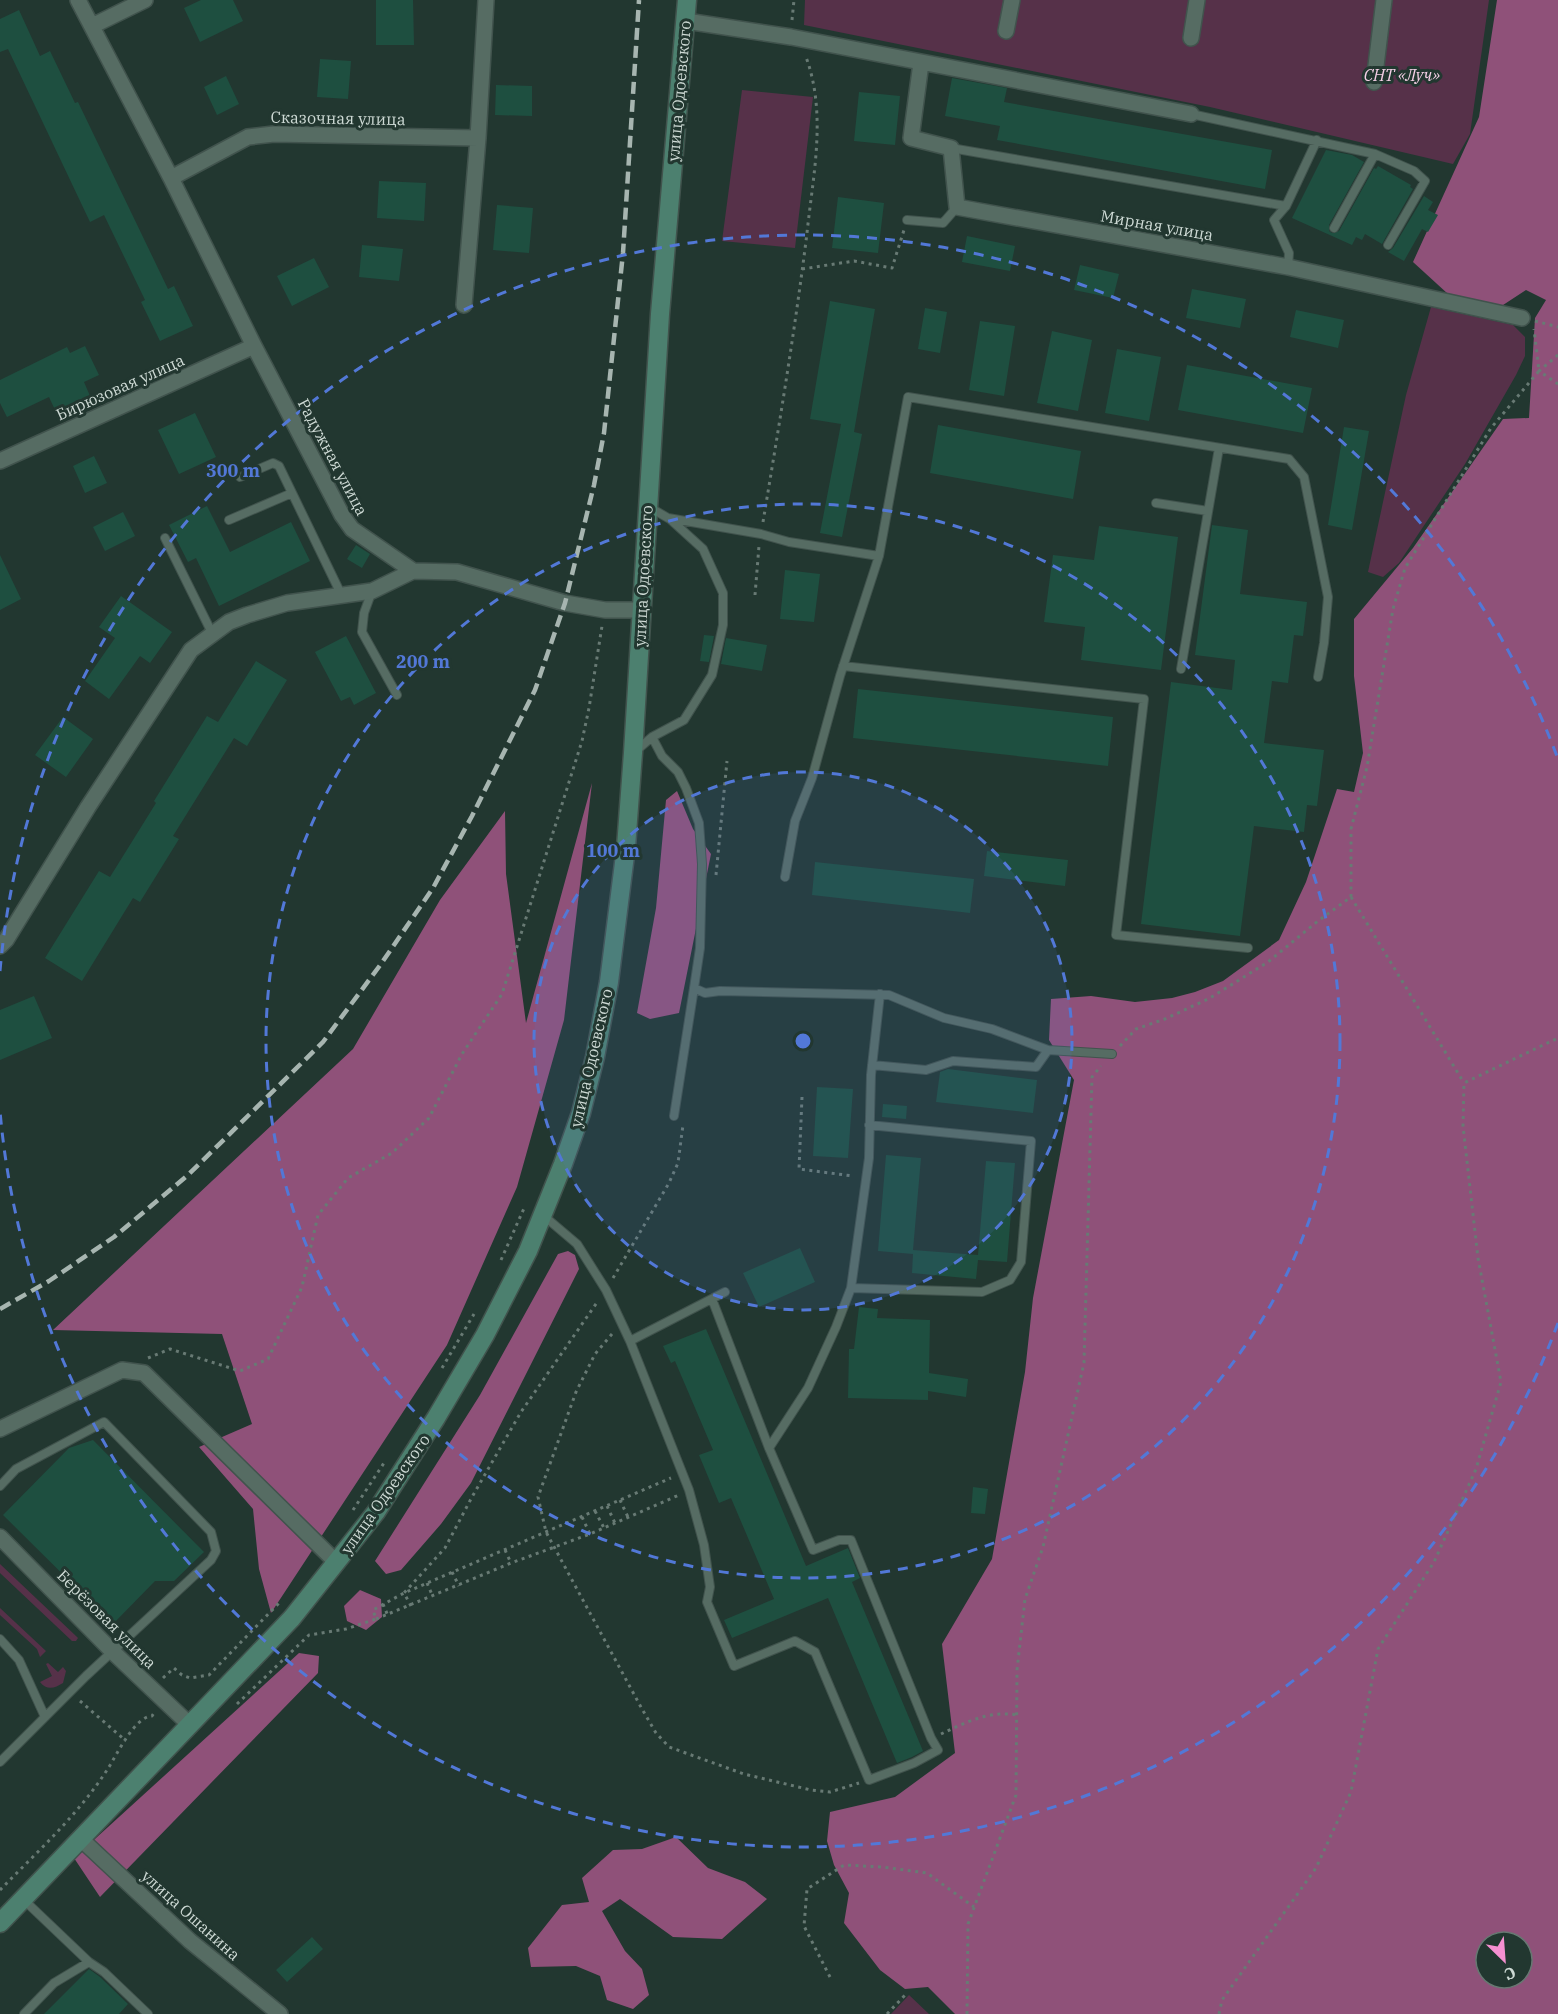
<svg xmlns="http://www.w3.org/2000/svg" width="1558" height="2014" viewBox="0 0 1558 2014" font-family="'IBM Plex Serif',serif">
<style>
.green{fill:#563149}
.forest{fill:#8f5179;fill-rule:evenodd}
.building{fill:#1e4f40}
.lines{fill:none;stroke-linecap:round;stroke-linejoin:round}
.lane-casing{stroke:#41534d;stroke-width:10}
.street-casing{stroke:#41534d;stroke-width:18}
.secondary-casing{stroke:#41534d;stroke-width:21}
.path{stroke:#687a74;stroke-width:3;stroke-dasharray:3 4.5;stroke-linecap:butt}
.lane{stroke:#566c63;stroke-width:8}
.street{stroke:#566c63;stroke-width:15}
.secondary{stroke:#4c806f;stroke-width:18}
.rail{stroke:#a7b5b0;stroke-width:4.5;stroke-dasharray:12 6;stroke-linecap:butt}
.ring{fill:none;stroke:#5278d7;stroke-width:3;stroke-dasharray:10 8}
.labels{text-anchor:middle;stroke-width:6;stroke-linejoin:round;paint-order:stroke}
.park-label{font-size:16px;font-style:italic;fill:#f6d0e7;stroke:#223730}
.street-label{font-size:16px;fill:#cedad5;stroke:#223730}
.centre{fill:#5278d7;stroke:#223730;stroke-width:3}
.ring-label{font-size:18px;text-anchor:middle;font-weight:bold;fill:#5278d7;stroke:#223730;stroke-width:6;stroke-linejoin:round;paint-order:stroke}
</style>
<rect width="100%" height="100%" fill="#223730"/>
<path class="green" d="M805,0H1489L1470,134L1453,164L1210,107L804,25Z
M742,90L813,97L795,248L722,241Z
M1431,307L1513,325L1525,337V356L1516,375L1465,464L1399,563L1383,577L1368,572L1406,395Z
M0,1564L76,1636L78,1638L76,1641H72L0,1573Z
M0,1608L46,1651L40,1657L37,1649L0,1615Z
M48,1663L58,1672L63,1667L66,1671L63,1683C55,1688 47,1691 40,1682L52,1676L46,1664Z
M909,1995L929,2014H891Z"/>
<path class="forest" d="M1497,0H1558V2014H955L928,1987L905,1989L880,1970L844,1923L849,1893L834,1865L827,1841L830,1812L895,1797L955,1753L942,1644L992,1559L1025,1372L1033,1298L1074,1080L1049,1040L1051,999L1091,996L1135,1002L1172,998L1195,992L1223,981L1279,940L1306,882L1337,789L1354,792L1363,753L1354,676V619L1413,548L1503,419L1529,418L1535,318L1546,300L1526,290L1500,307L1448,294L1413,262L1479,117ZM1486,1942H1522V1978H1486Z
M592,783L564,1020L517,1187L447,1345L271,1613L259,1569L253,1509L199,1447L252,1424L222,1334L53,1330L353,1049L440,900L505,811L506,874L526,1023Z
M677,791L693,829L711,854L679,1013L650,1019L637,1013L656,908L666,800Z
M568,1251L575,1255L579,1269L471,1483L441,1524L401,1570L386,1574L375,1561L480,1395L558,1254Z
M360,1590L381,1599L382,1617L366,1630L347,1621L344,1606Z
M299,1653L319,1656L318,1673L100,1897L74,1858Z
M676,1837L708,1868L745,1882L767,1899L722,1939L673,1937L620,1899L602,1911L625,1951L642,1969L649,1995L633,2009L607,2000L600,1976L576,1966L531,1967L528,1948L562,1905L589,1902L582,1878L613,1850L642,1849Z"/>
<path class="building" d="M201,0H233L243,21L200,42L184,8Z
M376,0H413L414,45H376Z
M19,10L40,56L50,51L75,103L78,102L168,289L174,286L193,326L160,341L141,302L145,300L104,215L90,222L8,49L0,52V19Z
M320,59L351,61L348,99L317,97Z
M226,76L239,104L217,115L204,87Z
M952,78L1007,88L1004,102L1272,150L1265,189L997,140L1000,126L945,116Z
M496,85L532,86V116L495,115Z
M859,92L900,96L895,145L854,141Z
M1326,150L1352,155L1364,162L1329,225V231L1332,233L1339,231L1374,168L1376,169L1378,166L1411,185L1410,187L1413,189L1382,244L1365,234L1362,240L1356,237L1352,245L1292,218Z
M379,181L426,183L424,221L377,218Z
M1424,196L1433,202L1428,210L1438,215L1428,232L1422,229L1404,261L1388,252L1393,248Z
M838,197L884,203L878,253L832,248Z
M497,205L533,208L529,253L493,250Z
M967,236L1015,246L1010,271L962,262Z
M362,245L403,249L399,281L359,277Z
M314,258L329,287L292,306L277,276Z
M1080,265L1119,274L1113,298L1074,290Z
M1192,289L1246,299L1240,328L1186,318Z
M830,301L875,309L854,432L862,434L842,537L820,533L841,424L810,419Z
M925,308L947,312L940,353L918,349Z
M1296,310L1344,320L1338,348L1290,337Z
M980,321L1015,326L1004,396L969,390Z
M1052,331L1092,340L1078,411L1037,403Z
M85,346L99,375L84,382L90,396L56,412L49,397L7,417L0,403V380L67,347L70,353Z
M1117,349L1161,357L1149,421L1105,413Z
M1187,365L1312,388L1303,433L1178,410Z
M195,413L216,457L179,474L158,430Z
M938,425L1081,451L1073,499L930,473Z
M1344,427L1369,431L1352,530L1328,525Z
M94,456L107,483L85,493L73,466Z
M207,506L230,552L291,522L310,561L219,606L196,558L188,562L169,525Z
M123,512L135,536L105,551L93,527Z
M1212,525L1248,530L1240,594L1307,602L1303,636L1294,635L1288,683L1272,681L1264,743L1324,750L1317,806L1307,805L1304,832L1254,826L1240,936L1141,924L1171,682L1232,690L1235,660L1195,655Z
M1099,526L1178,537L1161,670L1081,660L1085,627L1044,622L1053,555L1094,560Z
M356,545L370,554L362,568L347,559Z
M0,555L21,599L0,610Z
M785,570L820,574L814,622L780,619Z
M121,596L172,632L150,663L140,656L109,699L85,681L115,638L99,627Z
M704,635L714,636L709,662L700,661Z
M346,636L376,693L354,705L350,697L341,701L315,652Z
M726,638L767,645L762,671L721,664Z
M256,661L287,680L247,746L234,738L173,836L179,839L140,902L133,898L82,981L45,958L99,871L110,877L156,803L154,801L207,716L218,722Z
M858,689L1113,717L1108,766L853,738Z
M63,717L93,739L66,777L35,755Z
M987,851L1068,860L1065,886L984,876Z
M815,862L974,879L970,913L812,895Z
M34,996L52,1038L0,1060V1010Z
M948,1069L1037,1080L1033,1113L936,1102L940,1072Z
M817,1087L853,1089L848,1158L813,1156Z
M883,1104L907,1106L906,1119L882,1117Z
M886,1155L921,1158L913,1250L978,1255L986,1161L1015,1163L1007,1262L978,1260L976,1279L912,1273L913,1254L878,1251Z
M800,1248L815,1282L759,1307L743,1273Z
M859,1307L878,1309L877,1318L930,1320L929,1373L968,1379L966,1397L928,1391V1400L848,1398L849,1349H854Z
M706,1329L806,1566L848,1548L860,1578L852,1582L923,1751L912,1757L897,1763L828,1598L732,1638L724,1620L774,1599L731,1498L719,1503L699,1455L713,1450L675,1361L671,1363L663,1346Z
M93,1440L204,1552L174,1581H155L113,1624L3,1515L69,1448Z
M973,1487L988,1489L985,1514L971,1513Z
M312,1937L323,1949L287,1982L276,1970Z
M89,1969L100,1977L128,2004L119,2014H44Z"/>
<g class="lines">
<g class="lane-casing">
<path id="lane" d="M1191,114L1375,154L1414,171L1425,181L1388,245
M951,148L1286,206
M907,220L943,223L957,207
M1334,228L1375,154
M1288,267L1289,253L1274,220L1286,206L1317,140
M240,477L273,463L279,466L341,594
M1156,503L1208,511
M649,507L668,518L761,534L789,542L879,556L840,676L812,778L795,821L785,877
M229,520L292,493
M165,538L212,633
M879,556L908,397L1289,459L1304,477L1328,597L1324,643L1318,677
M372,591L364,613L362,632L397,695
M843,666L1144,699L1116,935L1248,948
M1181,669L1219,448
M652,737L662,756L678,772L686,788L699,823L702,864L700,948L694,988L705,993L720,991L889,995L944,1018L992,1029L1048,1050L1112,1054
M637,750L652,737L684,720L712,675L723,625V593L703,549L670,519
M872,1065L926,1070L953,1061L1036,1067L1048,1050
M674,1116L694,988
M544,1216L577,1244L606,1290L630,1341L689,1490L704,1545L710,1587L707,1602L734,1666L795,1641L815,1652L869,1780L914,1763L938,1750L931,1738L851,1540H839L813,1550L769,1448L712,1299
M851,1288L982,1292L1010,1280L1021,1262L1031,1141L869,1125
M630,1341L725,1292
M769,1448L808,1388L836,1327L851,1288L869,1158L871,1075L880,994
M0,1486L16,1469L104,1422L211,1532L216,1551L211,1560L86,1676L0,1762
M0,1639L19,1660L45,1717
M24,1900L89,1962L104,1972L148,2014
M24,2014L54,1983L89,1962"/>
</g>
<g class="street-casing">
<path id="street" d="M686,21L791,37L1191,114
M92,26L145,0
M1006,31L1012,0
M1191,38L1197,0
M921,63L911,138L951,148L957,207L1288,267L1522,318
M1374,82L1384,0
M171,178L248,137L274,134L478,138
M464,305L478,138L486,0
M0,461L254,346
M413,571L457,572L565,603L605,610H641
M0,946L6,940L88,807L191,650L229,622L247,615L287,603L372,591L413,571L352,529L342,515L254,346L171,178L78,0
M0,1429L122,1370L144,1373L337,1563
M0,1537L113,1652L190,1725
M82,1840L190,1941L280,2014"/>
</g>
<g class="secondary-casing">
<path id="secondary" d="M0,1923L292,1618L376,1512L436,1418L485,1335L528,1251L563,1164L581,1113L595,1057L609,982L626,847L633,753L660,314L687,0"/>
</g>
<path class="path" d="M792,20L794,0
M802,269L854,261L892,268L904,230
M1535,321L1558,327
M1558,355L1539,371L1558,384
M763,522C779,426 795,330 807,233C813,175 827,114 806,57
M755,595L759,546
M716,875L727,761
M1351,897L1464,1083
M1120,1046L1136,1029L1165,1019L1210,998L1268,962L1318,921L1351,897V829L1367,767L1393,609L1405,568L1491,428L1539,371L1534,329
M802,1097L799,1169L853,1176
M501,1260L525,1206
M613,1278L669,1183L678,1163L683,1125
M612,1334L595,1354L576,1392L538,1497L546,1532L642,1709L656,1733L669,1747L744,1774L811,1790L830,1792L859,1783
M148,1358L170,1349L240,1371L268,1359L302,1287L318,1215L348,1178L392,1153L429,1118L462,1054L502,994L582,741L589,708L602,626
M442,1368L474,1314
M620,1500L628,1517
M607,1506L615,1523
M353,1510L384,1463
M595,1511L604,1528
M582,1517L590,1534
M505,1550L511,1563
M452,1572L459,1586
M427,1583L433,1597
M383,1604L388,1616
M411,1606L404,1593L445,1548L472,1497L521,1412L598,1301
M376,1619L511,1563L590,1534L679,1495
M163,1678L174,1668L182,1675L190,1678L209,1675L280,1602
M80,1701L126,1741
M237,1704L309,1635L346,1629L376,1619L373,1610L404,1593L671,1478
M941,1734C964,1723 990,1710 1017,1715
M0,1890C37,1852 78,1815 107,1770C117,1755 134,1717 152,1716L154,1713
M830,1977L804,1926L807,1889L844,1865L882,1867L927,1873L974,1907
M887,2014L907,1993
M967,2014L968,1924L1016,1795L1017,1670L1025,1599L1043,1547L1084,1363L1092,1077L1101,1066
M1219,2014L1222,2000L1316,1868L1351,1792L1378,1649L1434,1562L1476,1469L1501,1382L1478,1258L1463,1126L1464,1083L1558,1038"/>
<use href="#lane" class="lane"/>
<use href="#street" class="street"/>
<use href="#secondary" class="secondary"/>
<path class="rail" d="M0,1309L49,1281L114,1237L188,1175L323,1042L381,964L433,888L472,816L535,690L565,603L594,485L604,433L623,253L639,0"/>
</g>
<circle cx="803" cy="1041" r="269" fill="#5278d7" fill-opacity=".12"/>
<g class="ring">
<circle cx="803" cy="1041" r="269"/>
<circle cx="803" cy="1041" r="537"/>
<path d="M1558 1323A806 806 0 0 1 0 1111M0 971A806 806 0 0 1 1558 759"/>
</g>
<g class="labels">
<g class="park-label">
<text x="1402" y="81">СНТ «Луч»</text>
</g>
<g class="street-label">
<text transform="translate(679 91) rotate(-85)" y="6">улица Одоевского</text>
<text transform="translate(338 118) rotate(1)" y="6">Сказочная улица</text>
<text transform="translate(1157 225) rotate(10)" y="6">Мирная улица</text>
<text transform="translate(120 387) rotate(-24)" y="6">Бирюзовая улица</text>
<text transform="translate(333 457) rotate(62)" y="6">Радужная улица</text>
<text transform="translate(643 576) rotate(-87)" y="6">улица Одоевского</text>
<text transform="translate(591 1058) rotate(-77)" y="6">улица Одоевского</text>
<text transform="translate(385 1494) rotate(-55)" y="6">улица Одоевского</text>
<text transform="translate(107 1619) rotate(45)" y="6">Берёзовая улица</text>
<text transform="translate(191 1915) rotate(42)" y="6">улица Ошанина</text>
</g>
</g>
<circle cx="803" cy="1041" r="9" class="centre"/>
<g class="ring-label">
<text x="233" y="477">300 m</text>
<text x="423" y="668">200 m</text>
<text x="613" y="857">100 m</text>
</g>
<g transform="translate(1504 1960) rotate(155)"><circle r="28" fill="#223730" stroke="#677872" stroke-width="1.5"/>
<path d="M0-4.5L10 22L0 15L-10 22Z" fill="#f590d1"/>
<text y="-9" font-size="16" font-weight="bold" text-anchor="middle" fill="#cedad5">С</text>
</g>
</svg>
